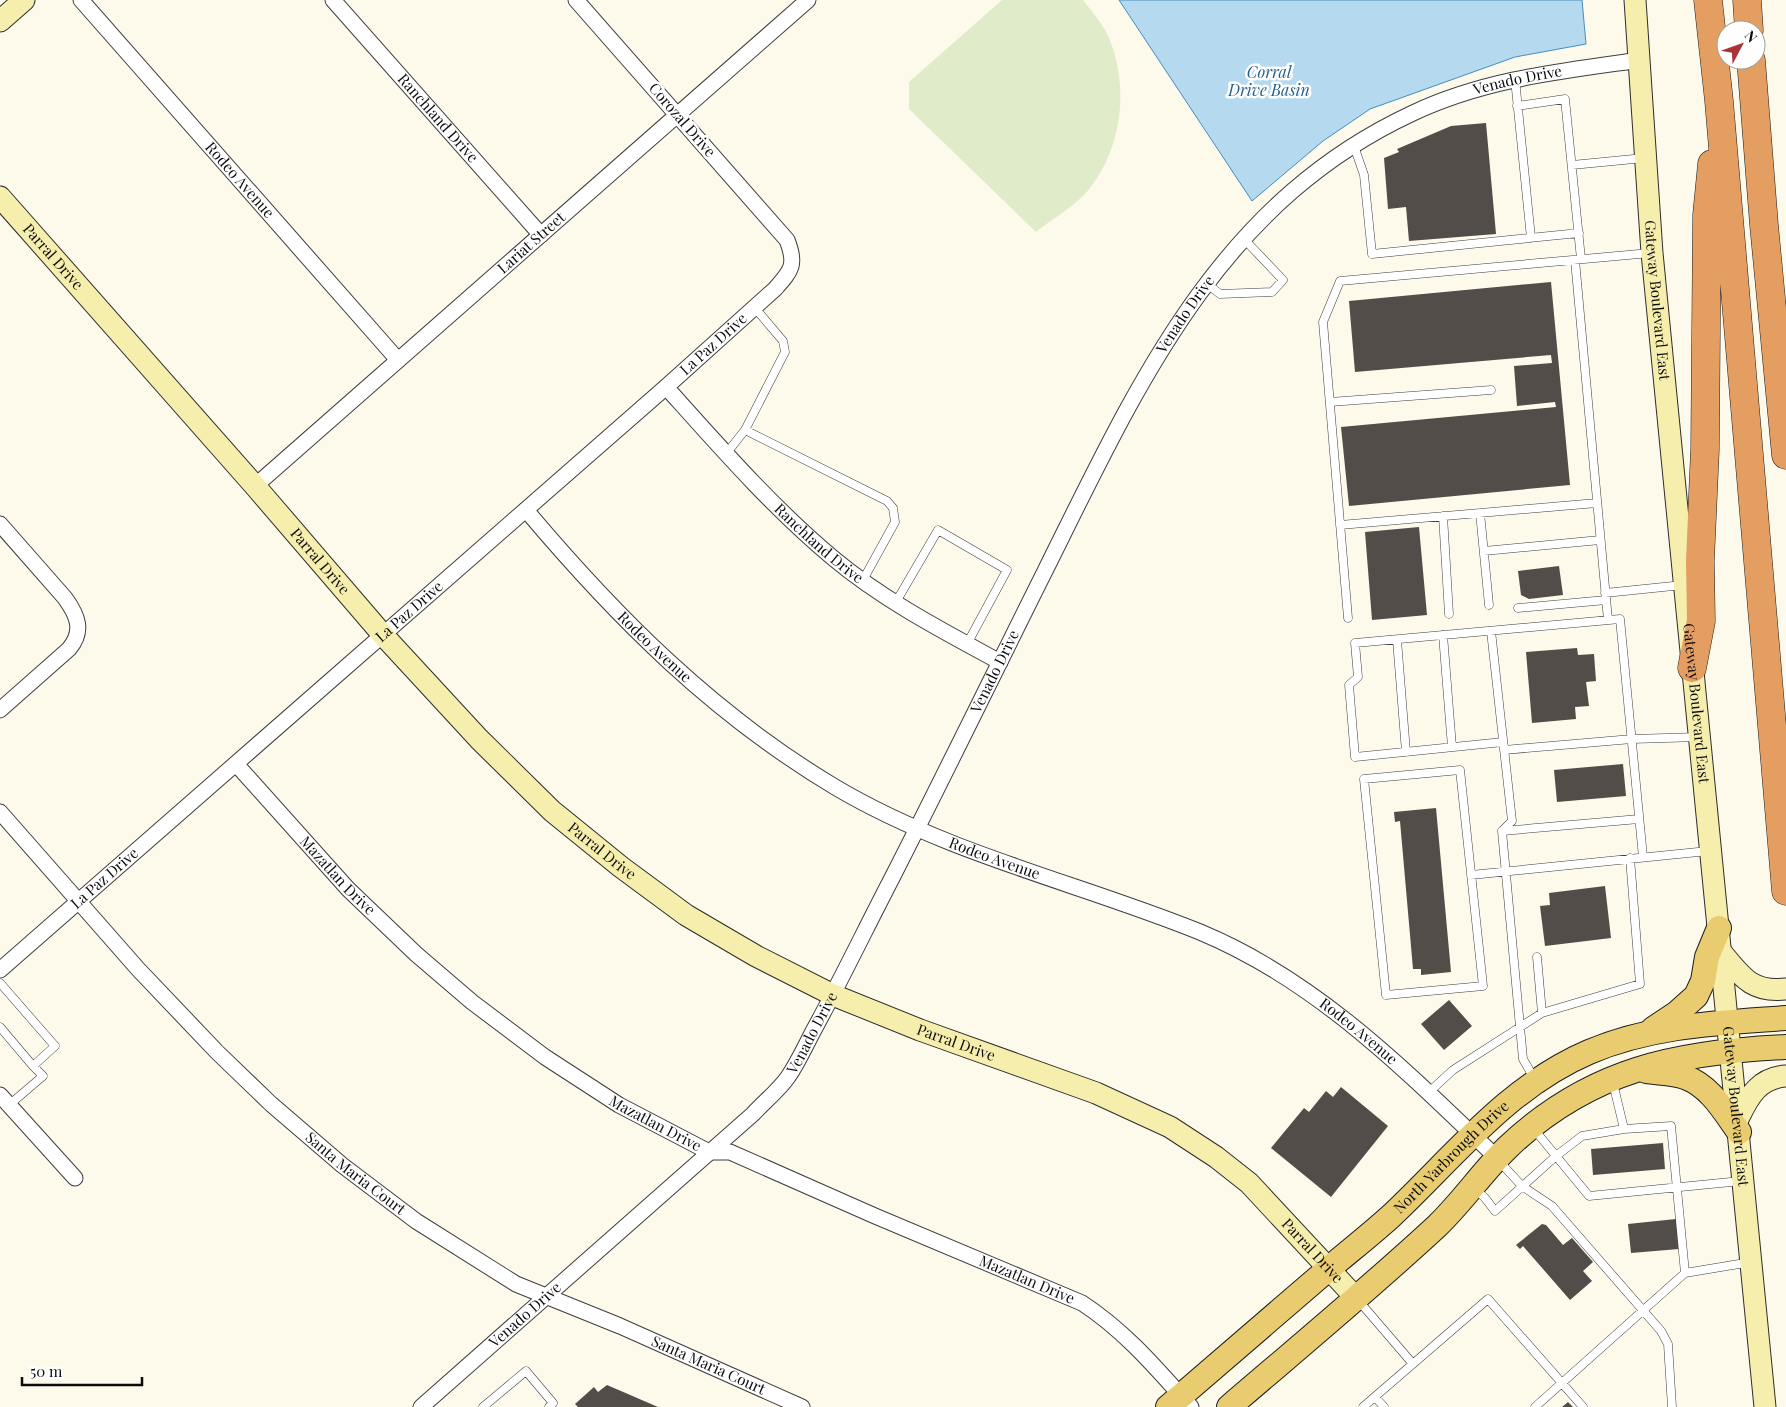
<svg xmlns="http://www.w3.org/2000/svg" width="1786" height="1407" viewBox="0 0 1786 1407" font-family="'Playfair Display',serif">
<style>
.pitch{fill:#e0ebca}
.water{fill:#b5d9ef;stroke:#458dbe}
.building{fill:#524d49}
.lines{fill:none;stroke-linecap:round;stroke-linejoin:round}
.lane-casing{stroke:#3e3e3e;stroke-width:9}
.street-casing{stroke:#3e3e3e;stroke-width:17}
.secondary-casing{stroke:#2d2d2d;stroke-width:23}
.primary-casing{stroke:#1c1c1c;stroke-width:26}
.highway-casing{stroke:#1c1c1c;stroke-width:29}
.lane{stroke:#fff;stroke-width:8}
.street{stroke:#fff;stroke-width:15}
.secondary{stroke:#f6eead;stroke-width:21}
.primary{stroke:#e9cc6f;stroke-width:24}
.highway{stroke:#e49e62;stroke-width:28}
.labels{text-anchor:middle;stroke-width:5;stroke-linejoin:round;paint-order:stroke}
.street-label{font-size:15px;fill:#0b0b0b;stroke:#fff}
.water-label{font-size:16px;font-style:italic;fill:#235f8e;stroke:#fff}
</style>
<rect width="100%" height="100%" fill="#fdf9eb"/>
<path class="pitch" d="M1002,0H1083C1092,12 1103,24 1109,38C1130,89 1122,153 1084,195C1069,210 1052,219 1036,232L909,109V82Z"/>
<path class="water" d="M1119,0H1582L1586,44L1515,57L1370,109L1323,141L1252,201Z"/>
<path class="building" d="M1486,123L1496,234L1409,241L1406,207L1388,209L1384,158L1399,152L1397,149L1451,126Z
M1551,282L1570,485L1349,506L1341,427L1556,407L1555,402L1517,406L1514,366L1552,363L1551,355L1355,372L1349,301Z
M1419,527L1427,615L1372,620L1365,532Z
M1559,566L1563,595L1529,599L1521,595L1518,571Z
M1577,648L1578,655L1594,654L1596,681L1586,682L1589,706L1575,707L1576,719L1532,723L1526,652Z
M1623,764L1626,796L1557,802L1554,770Z
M1436,808L1451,972L1421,975V969H1413L1400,821L1395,822L1394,812Z
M1605,886L1611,938L1545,946L1540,906L1550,905L1549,893Z
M1449,1000L1472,1026L1444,1050L1421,1024Z
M1341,1087L1388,1126L1331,1197L1271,1148L1304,1108L1309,1112L1326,1091L1333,1097Z
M1663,1143L1665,1169L1593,1175L1591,1149Z
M1676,1219L1679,1249L1631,1253L1628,1224Z
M1542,1224L1546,1225L1563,1245L1572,1238L1593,1262L1583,1271L1592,1281L1570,1300L1523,1246L1520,1249L1516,1245Z
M607,1385L658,1407H578L575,1404L594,1387L598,1392Z
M1568,1402L1573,1407H1562Z"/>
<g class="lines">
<g class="lane-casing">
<path id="lane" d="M1515,79L1531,238
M1517,106L1565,99L1581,259
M1354,146L1364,175L1372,254L1579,233
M1572,165L1644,158
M1575,260L1608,620
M1206,283L1220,294L1272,292L1283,280L1243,238
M1330,402L1491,390
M745,430L785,352L783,341L755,308
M726,454L745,430L887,501L893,508L895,522L863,580
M1480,513L1489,605
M1443,516L1449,614
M1340,525L1597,503
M1484,551L1600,540
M1605,593L1683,585
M896,602L938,530L1007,570L967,644
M1518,608L1606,600
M1348,618L1323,322L1340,281L1650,253
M1491,631L1512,821L1502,831L1520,1027L1523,1059L1535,1080
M1443,635L1452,747
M1397,640L1406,752
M1503,742L1355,757L1349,685L1358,677L1355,643L1620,619L1643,857
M1504,750L1632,739L1699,737
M1460,770L1483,986L1386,995L1364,779Z
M1502,831L1639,819
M1471,875L1708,851
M1537,957L1542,1013
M0,983L55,1046L33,1066L0,1027
M1613,1083L1624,1129
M1428,1093L1453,1070L1542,1013L1640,984L1630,858
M9,1105L43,1076L33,1066
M1533,1128L1589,1196L1741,1181
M1498,1160L1522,1186L1552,1206L1661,1331L1668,1344L1672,1407
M1474,1188L1485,1198L1495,1211L1556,1156L1582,1136L1624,1129L1671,1126L1685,1273
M1358,1300L1413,1364
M1375,1397L1384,1407
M483,1407L526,1371L553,1403L549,1407
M1363,1407L1488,1299L1583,1407
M1535,1407L1685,1273L1751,1262"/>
</g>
<g class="street-casing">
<g id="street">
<path id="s1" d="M81,0L398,360"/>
<path id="s2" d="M333,0L541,235"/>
<path id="s3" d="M666,387C719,446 772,507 833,558C883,600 943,631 1000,662"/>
<path id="s4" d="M255,486L808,0"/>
<path id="s5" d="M526,510C617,618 713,714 835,787C948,854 1079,883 1200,932C1318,981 1407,1072 1497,1158"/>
<path d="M0,524L65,598C78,616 84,631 69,649L0,710"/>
<path id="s6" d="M236,764L348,889L416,954L472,1002L545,1057L619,1105L709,1152H730L875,1216L1082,1303C1125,1331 1157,1369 1191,1407"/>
<path id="s7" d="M0,812L138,969L217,1052L271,1104L342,1165L416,1221L516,1284L620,1326L802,1407"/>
<path id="s8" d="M0,970L666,387L775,289C791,271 797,265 787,240L576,0"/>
<path d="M0,1095L75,1178"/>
<path id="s9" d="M421,1407L753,1114C764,1102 779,1090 788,1077C799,1061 807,1042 816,1026C843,976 867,926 893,876C945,774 995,671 1046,569C1137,386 1217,204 1413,113C1485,79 1562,71 1640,60"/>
</g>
</g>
<g class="secondary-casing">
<g id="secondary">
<path id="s10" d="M1635,0L1652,253L1765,1407"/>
<path d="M0,21L24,0"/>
<path id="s11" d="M0,197L255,486L383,635L479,739L552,811L621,867L686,915L756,956L833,995L920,1030L1096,1093L1170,1127L1216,1157L1249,1183L1356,1298"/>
<path d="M1722,953C1742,977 1752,993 1786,989"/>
<path d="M1739,1117C1749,1096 1759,1078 1786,1076"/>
</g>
</g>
<g class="primary-casing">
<g id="primary">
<path d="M1653,1029L1677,1013L1696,996L1703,981L1707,957L1719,928"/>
<path d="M1646,1071C1658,1073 1673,1073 1685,1077C1710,1086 1724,1111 1739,1132"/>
<path id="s12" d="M1168,1407C1221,1361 1274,1316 1326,1271C1347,1253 1369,1236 1390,1217C1453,1158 1507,1087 1589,1052C1652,1025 1719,1023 1786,1018"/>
<path d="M1229,1407C1299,1347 1370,1288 1437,1226C1463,1201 1483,1171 1508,1147C1590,1069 1678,1052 1786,1047"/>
</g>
</g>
<g class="highway-casing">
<path id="highway" d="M1708,0L1719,101L1786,891
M1747,0L1749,30
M1751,60L1764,225L1786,455
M1692,668L1701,621L1700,561L1705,449L1707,215L1712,164"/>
</g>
<use href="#lane" class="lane"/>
<use href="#street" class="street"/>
<use href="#secondary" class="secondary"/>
<use href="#primary" class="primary"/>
<use href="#highway" class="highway"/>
</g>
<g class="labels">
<g class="street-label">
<text dy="5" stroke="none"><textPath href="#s9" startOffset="1772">Venado Drive</textPath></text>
<text dy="5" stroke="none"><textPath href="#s2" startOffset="158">Ranchland Drive</textPath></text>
<text transform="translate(682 120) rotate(49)" y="5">Corozal Drive</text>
<text dy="5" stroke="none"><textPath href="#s1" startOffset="240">Rodeo Avenue</textPath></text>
<text dy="5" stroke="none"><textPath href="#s4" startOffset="368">Lariat Street</textPath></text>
<text dy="5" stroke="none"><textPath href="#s11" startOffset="80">Parral Drive</textPath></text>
<text dy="5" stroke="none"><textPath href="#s10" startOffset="301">Gateway Boulevard East</textPath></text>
<text dy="5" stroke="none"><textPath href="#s9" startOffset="1354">Venado Drive</textPath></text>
<text dy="5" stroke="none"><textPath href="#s8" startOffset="949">La Paz Drive</textPath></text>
<text dy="5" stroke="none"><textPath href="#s3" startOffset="219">Ranchland Drive</textPath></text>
<text dy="5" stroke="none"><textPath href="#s11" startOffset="485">Parral Drive</textPath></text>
<text dy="5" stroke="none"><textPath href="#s8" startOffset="544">La Paz Drive</textPath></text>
<text dy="5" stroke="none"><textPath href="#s5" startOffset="188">Rodeo Avenue</textPath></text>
<text dy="5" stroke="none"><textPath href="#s9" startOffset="949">Venado Drive</textPath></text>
<text dy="5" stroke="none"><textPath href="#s10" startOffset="706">Gateway Boulevard East</textPath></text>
<text dy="5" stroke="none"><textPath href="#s11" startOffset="890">Parral Drive</textPath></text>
<text dy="5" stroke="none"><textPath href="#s5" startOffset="592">Rodeo Avenue</textPath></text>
<text dy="5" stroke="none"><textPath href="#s6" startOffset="151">Mazatlan Drive</textPath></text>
<text dy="5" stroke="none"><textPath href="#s8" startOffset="139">La Paz Drive</textPath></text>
<text dy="5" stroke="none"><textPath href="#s5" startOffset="998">Rodeo Avenue</textPath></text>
<text dy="5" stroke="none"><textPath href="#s9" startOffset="544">Venado Drive</textPath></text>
<text dy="5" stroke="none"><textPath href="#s11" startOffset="1295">Parral Drive</textPath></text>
<text dy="5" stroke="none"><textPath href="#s10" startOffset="1111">Gateway Boulevard East</textPath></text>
<text dy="5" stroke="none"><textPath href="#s6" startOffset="556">Mazatlan Drive</textPath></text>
<text dy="5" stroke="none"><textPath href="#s12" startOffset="378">North Yarbrough Drive</textPath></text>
<text dy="5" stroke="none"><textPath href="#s7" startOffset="508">Santa Maria Court</textPath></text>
<text dy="5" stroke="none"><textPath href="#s11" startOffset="1715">Parral Drive</textPath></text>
<text dy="5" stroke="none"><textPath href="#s6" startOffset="961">Mazatlan Drive</textPath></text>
<text dy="5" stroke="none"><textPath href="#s9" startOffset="139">Venado Drive</textPath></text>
<text dy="5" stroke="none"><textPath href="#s7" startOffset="912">Santa Maria Court</textPath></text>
</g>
<g class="water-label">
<text x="1269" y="78">Corral<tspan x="1269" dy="18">Drive Basin</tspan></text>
</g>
</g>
<g transform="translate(1741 45) rotate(49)"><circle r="24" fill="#ffffff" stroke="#9d9d9d"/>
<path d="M0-4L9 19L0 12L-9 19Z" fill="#ab3338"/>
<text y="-8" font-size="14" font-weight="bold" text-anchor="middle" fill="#0b0b0b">N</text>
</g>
<path d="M22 1377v8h120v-8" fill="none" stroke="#0b0b0b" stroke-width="2.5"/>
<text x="30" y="1377" font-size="15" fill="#0b0b0b" stroke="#ffffff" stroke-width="4" paint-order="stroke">50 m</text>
</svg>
